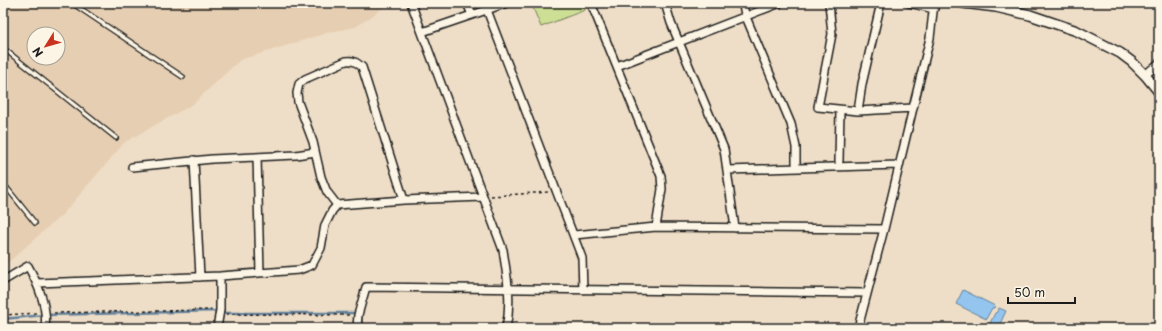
<svg xmlns="http://www.w3.org/2000/svg" width="1162" height="331" viewBox="0 0 1162 331" font-family="'Playpen Sans',sans-serif">
<style>
.built{fill:#e6ceb2;fill-rule:evenodd}
.green{fill:#cddf94;stroke:#747e58}
.water{fill:#93c5ef;stroke:#63819b}
.lines{fill:none;stroke-linecap:round;stroke-linejoin:round}
.stream{stroke:#63819b;stroke-width:2.5}
.service-casing{stroke:#1c1c1c;stroke-width:6}
.minor-casing{stroke:#1c1c1c;stroke-width:10}
.tertiary-casing{stroke:#1c1c1c;stroke-width:12}
.path{stroke:#1c1c1c;stroke-width:1.5;stroke-dasharray:3 3;stroke-linecap:butt}
.service{stroke:#fcf5e5;stroke-width:3.5}
.minor{stroke:#fcf5e5;stroke-width:7}
.tertiary{stroke:#fcf5e5;stroke-width:9}
</style>
<rect width="100%" height="100%" fill="#efdec7"/>
<filter id="ink" filterUnits="userSpaceOnUse"><feTurbulence type="fractalNoise" baseFrequency=".025" numOctaves="2"/><feDisplacementMap in="SourceGraphic" scale="8" xChannelSelector="R" yChannelSelector="G"/><feConvolveMatrix kernelMatrix="1 2 1 2 8 2 1 2 1" color-interpolation-filters="sRGB"/></filter>
<g filter="url(#ink)">
<path class="built" d="M3,3H390L356,27L330,32L240,60L193,104L125,142L64,213L3,267ZM34,34H58V58H34Z"/>
<path class="green" d="M531,3H582L585,10L541,27Z"/>
<path class="water" d="M963,290L995,306L994,308H992L986,319L956,304Z
M999,308L1006,311L998,328L990,323L995,313L997,312Z"/>
<g class="lines">
<path class="stream" d="M3,319L45,315L219,311L224,313H359L361,314L362,328"/>
<g class="service-casing">
<path id="service" d="M72,3L183,77
M3,48L116,138
M3,183L35,223"/>
</g>
<g class="minor-casing">
<path id="minor" d="M411,3L503,250C507,277 512,301 506,328
M467,3L472,15
M591,3L661,176L662,189L656,227
M665,3L671,23L724,149L735,228
M742,3L746,17L791,124L796,147V163
M829,3L832,34L818,107L858,111L913,108
M909,3L934,9
M487,10L582,258L583,290
M422,32L507,3
M617,66L780,3
M1145,75L1159,63
M858,111L862,84L881,3
M257,157L260,273
M194,160L200,277
M839,161L840,110
M132,167L212,159L296,155L315,152
M727,170L899,165
M337,205L327,192L321,177L313,142L298,102L297,93L299,84L305,79L346,61C353,60 356,62 362,67L404,200
M574,235L656,227L884,229
M3,281L28,266C38,284 48,307 45,328
M37,283L220,276L299,270L312,265L321,248L325,225L332,211L337,205L404,200L483,197
M217,328L220,310V276
M357,328L358,315L366,287L867,293
M858,328L884,229L913,108L930,38L934,3"/>
</g>
<g class="tertiary-casing">
<path id="tertiary" d="M963,3L996,7L1030,15L1077,31L1120,53L1132,62L1145,75L1159,92"/>
</g>
<path class="path" d="M491,196L549,192
M54,313L212,310
M226,314L351,315
M3,315L38,313"/>
<use href="#service" class="service"/>
<use href="#minor" class="minor"/>
<use href="#tertiary" class="tertiary"/>
</g>
</g>
<rect width="1162" height="331" fill="none" stroke="#fcf5e5" stroke-width="16"/>
<rect x="8" y="8" width="1146" height="315" fill="none" stroke="#1c1c1c" stroke-width="1.5" filter="url(#ink)"/>
<g transform="translate(46 46) rotate(233)"><circle r="19" fill="#fcf5e5" stroke="#a29e95"/>
<path d="M0-3L7 15L0 10L-7 15Z" fill="#c8321e"/>
<text y="-6" font-size="11" font-weight="bold" text-anchor="middle" fill="#1c1c1c">N</text>
</g>
<path d="M1008 297v6h67v-6" fill="none" stroke="#1c1c1c" stroke-width="2"/>
<text x="1014" y="297" font-size="12" fill="#1c1c1c" stroke="#fcf5e5" stroke-width="3" paint-order="stroke">50 m</text>
</svg>
